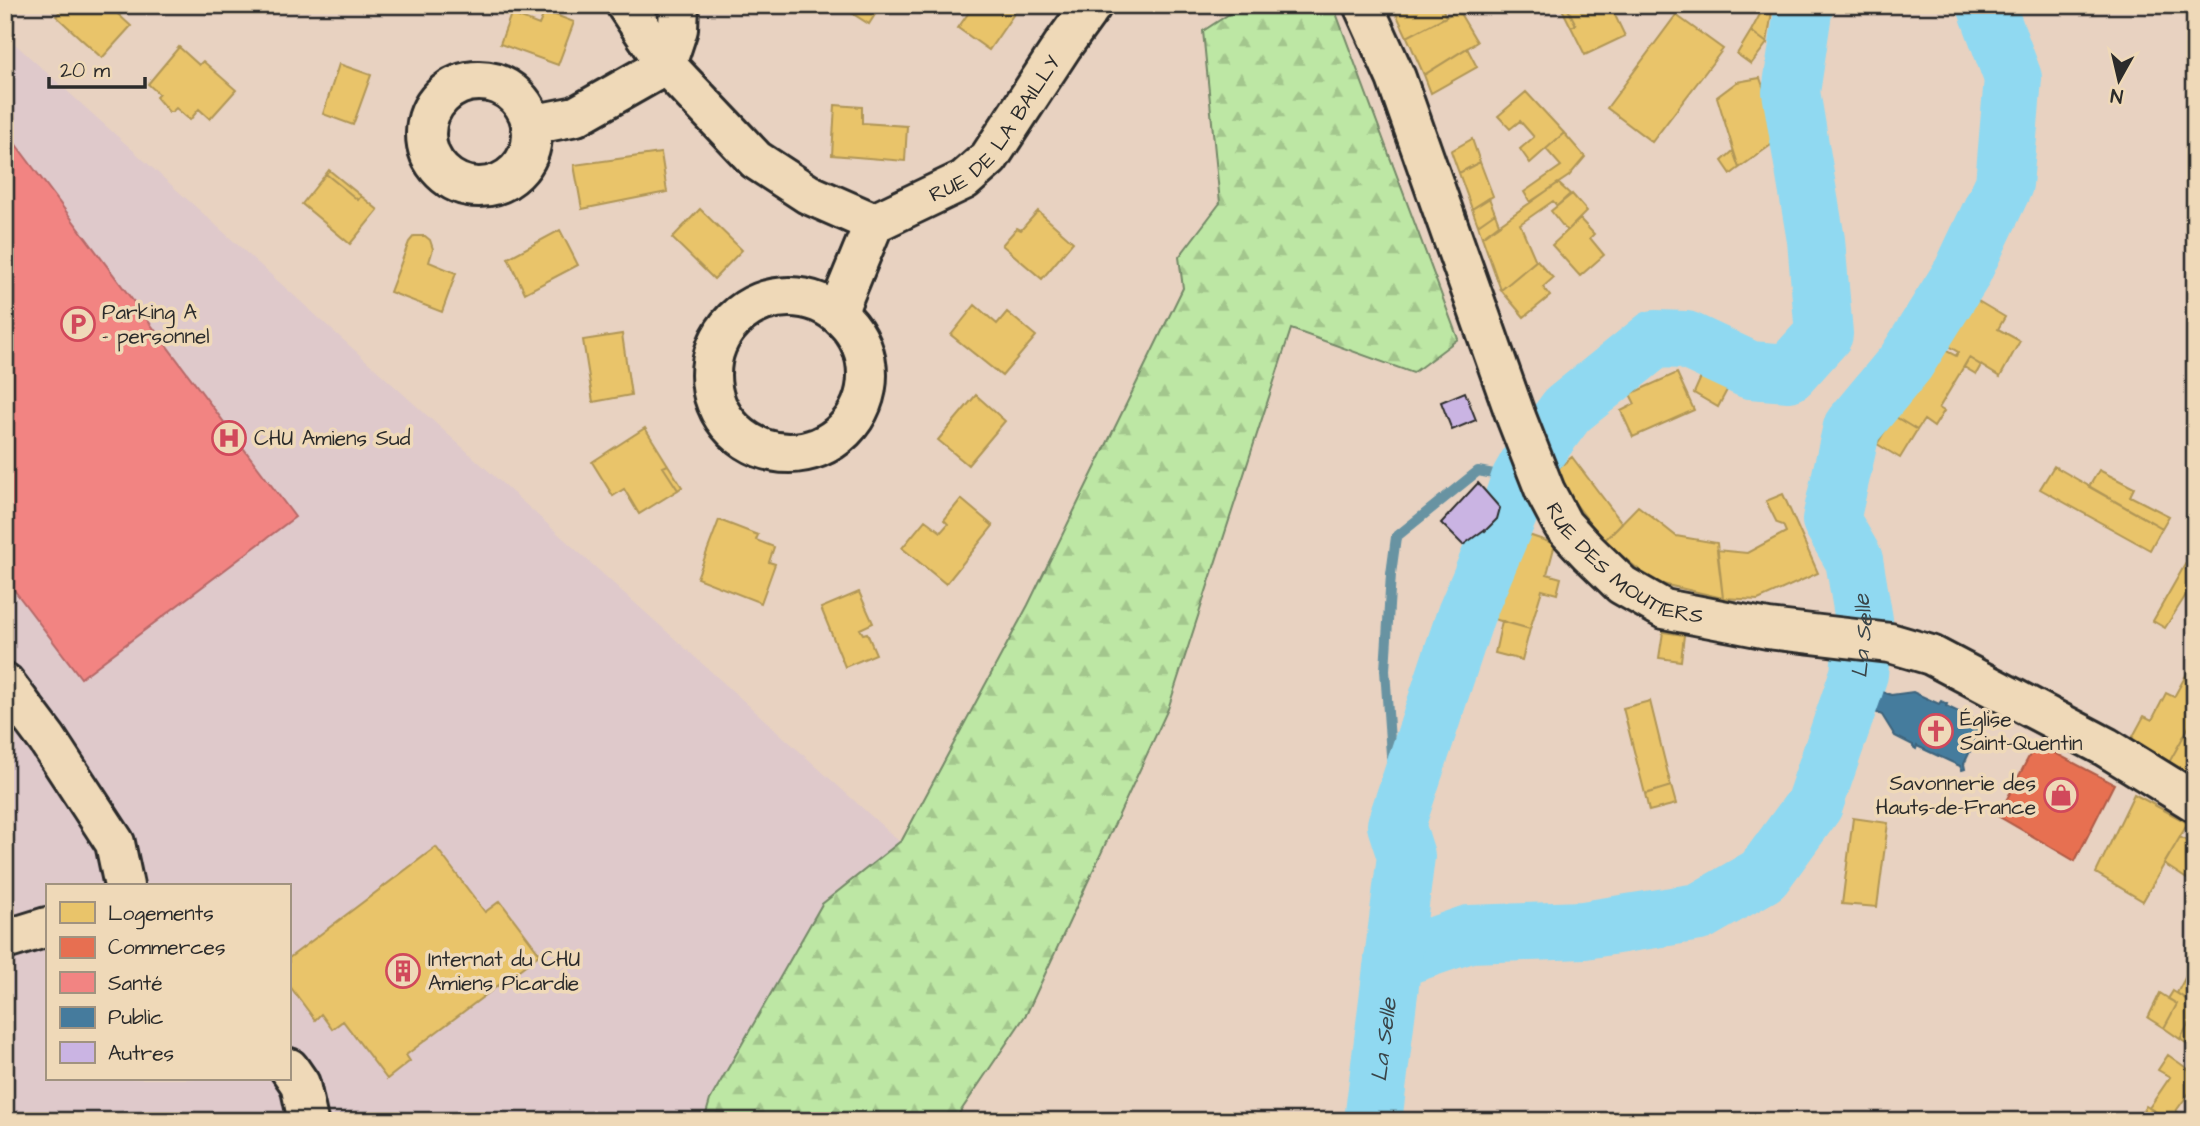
<svg xmlns="http://www.w3.org/2000/svg" width="2200" height="1126" viewBox="0 0 2200 1126" font-family="'Architects Daughter',sans-serif">
<style>
.built{fill:#dfc9cb;fill-rule:evenodd}
.forest{fill:url(#forest-firs);stroke:#748968;stroke-width:2}
.homes{fill:#e9c46a;stroke:#b09657;stroke-width:2}
.shops{fill:#e76f51;stroke:#af5b46;stroke-width:2}
.health{fill:#f28482;stroke:#b66968;stroke-width:2}
.public{fill:#457b9d;stroke:#3d637b;stroke-width:2}
.lines{fill:none;stroke-linecap:round;stroke-linejoin:round}
.stream{stroke:#6893a2;stroke-width:10}
.river{stroke:#90d9f1;stroke-width:58}
.building{fill:#cab4e3;stroke:#2b2b2b;stroke-width:2}
.minor-casing{stroke:#2b2b2b;stroke-width:44}
.minor{stroke:#efd9b8;stroke-width:38}
.labels{text-anchor:middle;stroke-width:7;stroke-linejoin:round;paint-order:stroke}
.street-label{font-size:21px;fill:#2b2b2b;stroke:#efd9b8}
.poi-label{font-size:21px;fill:#2b2b2b;stroke:#efd9b8;text-anchor:start}
.water-label{font-size:23px;font-style:italic;fill:#3a4549;stroke:#efd9b8}
</style>
<defs>
<pattern id="forest-firs" width="22" height="20" patternUnits="userSpaceOnUse" patternTransform="scale(1.75)"><rect width="22" height="20" fill="#bde7a4"/><path d="M5 1l3.5 6h-7zM16 11l3.5 6h-7z" fill="#a3c68d"/></pattern>
</defs>
<rect width="100%" height="100%" fill="#e8d2c1"/>
<filter id="ink" filterUnits="userSpaceOnUse"><feTurbulence type="fractalNoise" baseFrequency=".0143" numOctaves="2"/><feDisplacementMap in="SourceGraphic" scale="14" xChannelSelector="R" yChannelSelector="G"/><feConvolveMatrix kernelMatrix="1 2 1 2 8 2 1 2 1" color-interpolation-filters="sRGB"/></filter>
<g filter="url(#ink)">
<path class="built" d="M5,35L899,841L720,1121H5ZM47,886H289V1079H47Z"/>
<path class="forest" d="M1243,5H1333L1458,339L1413,373L1291,329L1168,709L1027,1013L954,1121H704L710,1100L822,904L902,840L1028,605L1183,288L1179,257L1220,203L1203,31Z"/>
<path class="homes" d="M66,5H108L131,26L102,58L56,16Z
M839,5H881L869,24Z
M974,5H1020L989,50L958,28Z
M1392,5H1441L1446,17L1407,37Z
M1560,5H1566L1576,25L1571,27Z
M1566,5H1610L1625,36L1585,55L1571,27L1576,25Z
M1765,5H1773L1767,43L1751,31Z
M1458,10L1477,42L1424,75L1407,37Z
M545,11L574,22L558,65L500,44L511,14L539,25Z
M1676,15L1723,49L1652,142L1607,108Z
M1751,31L1767,43L1751,64L1737,54Z
M179,47L199,65L203,61L236,90L210,119L199,109L190,120L176,108L172,112H169L156,97L159,94L148,84Z
M1467,48L1477,67L1431,93L1424,75Z
M339,64L371,75L353,125L323,114Z
M1760,78L1767,98L1775,142L1739,168L1717,97L1737,82Z
M1526,92L1564,133L1530,163L1520,149L1534,137L1520,121L1510,129L1498,116Z
M835,105L862,107V123L907,126L905,161L832,155Z
M1564,133L1585,157L1569,176L1530,202L1524,192L1561,166L1546,149Z
M1472,139L1480,162L1459,173L1451,151Z
M1733,151L1739,168L1731,174L1722,161Z
M661,153L667,192L582,209L574,165Z
M1480,162L1493,196L1472,209L1459,173Z
M329,170L361,196L358,200L326,174Z
M326,174L358,200L361,196L378,210L350,244L302,204Z
M1558,183L1570,194L1557,206L1553,201L1520,224L1536,261L1501,290L1482,237Z
M1572,194L1587,211L1567,231L1551,211Z
M1489,198L1495,213L1478,225L1472,209Z
M700,209L742,250L714,279L672,238Z
M1038,211L1073,242L1042,279L1002,245L1017,228L1021,230Z
M1495,213L1499,224L1482,237L1478,225Z
M1580,219L1594,234L1590,238L1604,255L1580,276L1552,245Z
M560,230L578,265L525,293L508,258Z
M414,236H425L430,240L433,249L429,262L456,273L442,312L390,292L409,242Z
M1537,260L1553,278L1543,287L1550,296L1524,317L1501,290Z
M1973,298L2005,317L1998,329L2020,341L2000,377L1969,358L1939,408L1944,411L1934,427L1924,420L1917,430L1894,416L1901,406L1903,407L1939,347L1956,356L1958,352L1948,346L1958,328L1955,326Z
M975,305L997,324L1007,312L1036,336L1002,376L951,335Z
M622,334L631,395L593,402L583,340Z
M1969,358L1981,365L1976,374L1964,367Z
M1677,373L1694,410L1633,437L1621,411L1635,404L1630,394Z
M1702,375L1727,390L1718,407L1694,393Z
M976,395L1005,421L968,465L938,440Z
M1894,416L1917,430L1900,458L1877,444Z
M645,428L668,465L663,467L678,490L639,514L624,489L613,496L592,462Z
M1572,457L1622,523L1604,541L1552,473Z
M668,465L682,487L678,490L663,467Z
M2054,466L2162,528L2150,550L2040,489Z
M2099,470L2134,488L2130,496L2169,516L2162,528L2089,487Z
M1783,494L1818,573L1758,600L1723,598L1717,550L1747,553L1786,532L1783,525L1777,523L1766,501Z
M961,499L993,526L946,584L902,548L925,520L941,532L948,524L944,520Z
M1638,506L1676,536L1717,543L1723,598L1654,582L1604,541Z
M719,520L758,535L756,540L774,547L769,562L775,564L761,603L697,578Z
M1517,531L1555,544L1547,574L1561,578L1557,594L1542,590L1530,629L1490,618Z
M2195,547V581L2165,628L2153,621Z
M859,592L873,623L860,629L863,634L867,633L876,654L845,667L821,608Z
M1502,621L1530,629L1522,660L1495,653Z
M1663,632L1684,635L1681,661L1659,658Z
M2195,659V716L2167,766L2130,742L2144,716L2152,720L2166,693L2174,697Z
M1650,701L1671,786L1645,794L1623,708Z
M2185,734L2195,740V745L2188,759L2194,762L2183,775L2167,766Z
M1671,786L1676,804L1649,811L1645,794Z
M2134,794L2188,823L2143,901L2096,873Z
M1853,818L1888,823L1877,907L1842,904Z
M2180,837L2195,846V865L2187,879L2164,864Z
M436,847L485,912L500,901L540,954L406,1055L410,1061L387,1079L343,1021L332,1029L321,1014L315,1020L289,985V958Z
M2192,965L2195,967V987L2184,980Z
M2184,980L2195,987V1005L2177,993Z
M2173,991L2195,1005V1013L2180,1039L2164,1028L2177,1004L2168,999Z
M2160,993L2177,1004L2164,1028L2148,1018Z
M2195,1013V1049L2180,1039Z
M2168,1055L2195,1074V1097L2189,1093L2176,1111L2186,1117L2184,1121H2170L2149,1108L2170,1077L2158,1070Z
M2146,1106L2170,1120V1121H2136Z"/>
<path class="shops" d="M2036,743L2114,784L2075,861L1998,816Z"/>
<path class="health" d="M5,130L295,517L81,678L5,578Z"/>
<path class="public" d="M1881,691L1891,695L1913,692L1939,704L1941,701L1947,704L1946,706L1981,723L1984,722L1986,725L1982,726L1964,764L1965,769L1962,770L1960,766L1917,746L1916,749L1913,747V745L1895,736L1882,715L1871,710Z"/>
<g class="lines">
<path class="stream" d="M1396,825L1385,670L1391,574L1396,537L1478,471L1520,479"/>
<g class="river">
<path id="s1" d="M1393,960L1469,934L1584,930L1699,912L1763,875L1814,805L1859,674L1864,620L1854,560L1831,520L1852,427L1906,362L1962,273L2004,184L2013,78L1986,5"/>
<path id="s2" d="M1373,1121L1406,856L1396,825L1466,614L1508,515L1520,479L1533,456L1567,410L1655,339L1686,340L1750,370L1789,373L1824,334L1816,240L1791,92L1804,5"/>
</g>
</g>
<path class="building" d="M1465,392L1476,420L1452,430L1441,402Z
M1478,483L1500,508L1497,519L1485,531L1484,530L1463,545L1441,523Z"/>
<g class="lines">
<g class="minor-casing">
<g id="minor">
<path id="s3" d="M626,5L666,65L756,160L808,194L874,223L964,180L989,158L1063,45L1092,5"/>
<path id="s4" d="M1363,5L1396,78L1516,417L1545,491L1563,525L1588,552L1622,585L1664,609L1768,629L1890,643L1931,655L2106,747L2195,802"/>
<circle cx="479" cy="134" r="53"/>
<path d="M531,125L576,116L666,65L678,29L679,5"/>
<circle cx="789" cy="375" r="78"/>
<path d="M837,313L874,223"/>
<path d="M5,683L47,739L115,843L124,886"/>
<path d="M5,940L47,927"/>
<path d="M289,1068L300,1084L308,1121"/>
</g>
</g>
<use href="#minor" class="minor"/>
</g>
</g>
<defs>
<g id="parking-ring" transform="scale(1.75)"><circle r="9.5" fill="#efd9b8" stroke="#d1495b" stroke-width="1.5"/><path d="M-3.5-5.5H1a3.5 3.5 0 0 1 0 7H-1V5.5H-3.5ZM-1-3.4V-.6H.8a1.4 1.4 0 0 0 0-2.8Z" fill="#d1495b"/></g>
<g id="hospital-ring" transform="scale(1.75)"><circle r="9.5" fill="#efd9b8" stroke="#d1495b" stroke-width="1.5"/><path d="M-5-5h3v3.5h4V-5h3V5h-3V1.5h-4V5h-3Z" fill="#d1495b"/></g>
<g id="church-ring" transform="scale(1.75)"><circle r="9.5" fill="#efd9b8" stroke="#d1495b" stroke-width="1.5"/><path d="M-1.2-6h2.4v3.5h3.3v2.4h-3.3V6h-2.4V-.1h-3.3v-2.4h3.3Z" fill="#d1495b"/></g>
<g id="shop-ring" transform="scale(1.75)"><circle r="9.5" fill="#efd9b8" stroke="#d1495b" stroke-width="1.5"/><path d="M-5-2.5h2.3a2.7 3.5 0 0 1 5.4 0H5L5.5 6h-11ZM-1.5-2.5h3a1.5 2.3 0 0 0-3 0Z" fill="#d1495b"/></g>
<g id="building-ring" transform="scale(1.75)"><circle r="9.5" fill="#efd9b8" stroke="#d1495b" stroke-width="1.5"/><path d="M-4-6H4V6H1V3H-1V6H-4ZM-2.5-4.3h1.7v1.8h-1.7ZM.8-4.3h1.7v1.8H.8ZM-2.5-1h1.7V.8h-1.7ZM.8-1h1.7V.8H.8Z" fill="#d1495b"/></g>
</defs>
<g fill-rule="evenodd">
<use href="#parking-ring" x="78" y="324"/>
<use href="#hospital-ring" x="229" y="438"/>
<use href="#church-ring" x="1936" y="731"/>
<use href="#shop-ring" x="2061" y="795"/>
<use href="#building-ring" x="403" y="971"/>
</g>
<g class="labels">
<g class="street-label">
<text dy="7" stroke="none"><textPath href="#s3" startOffset="495">RUE DE LA BAILLY</textPath></text>
<text dy="7" stroke="none"><textPath href="#s4" startOffset="632">RUE DES MOUTIERS</textPath></text>
</g>
<g class="poi-label">
<text x="102" y="319">Parking A<tspan x="102" dy="24">- personnel</tspan></text>
<text x="254" y="445">CHU Amiens Sud</text>
<text x="1960" y="726">Église<tspan x="1960" dy="24">Saint-Quentin</tspan></text>
<text x="2036" y="790" text-anchor="end">Savonnerie des<tspan x="2036" dy="24">Hauts-de-France</tspan></text>
<text x="428" y="966">Internat du CHU<tspan x="428" dy="24">Amiens Picardie</tspan></text>
</g>
<g class="water-label">
<text dy="8" stroke="none"><textPath href="#s1" startOffset="649">La Selle</textPath></text>
<text dy="8" stroke="none"><textPath href="#s2" startOffset="82">La Selle</textPath></text>
</g>
</g>
<rect width="2200" height="1126" fill="none" stroke="#efd9b8" stroke-width="28"/>
<rect x="14" y="14" width="2172" height="1098" fill="none" stroke="#2b2b2b" stroke-width="2.5" filter="url(#ink)"/>
<rect x="46" y="884" width="245" height="196" fill="#efd9b8" stroke="#a19380" stroke-width="2"/>
<rect x="60" y="902" width="35" height="21" fill="#e9c46a" stroke="#a19380" stroke-width="2"/>
<text x="108" y="920" font-size="21" fill="#2b2b2b">Logements</text>
<rect x="60" y="937" width="35" height="21" fill="#e76f51" stroke="#a19380" stroke-width="2"/>
<text x="108" y="954" font-size="21" fill="#2b2b2b">Commerces</text>
<rect x="60" y="972" width="35" height="21" fill="#f28482" stroke="#a19380" stroke-width="2"/>
<text x="108" y="990" font-size="21" fill="#2b2b2b">Santé</text>
<rect x="60" y="1007" width="35" height="21" fill="#457b9d" stroke="#a19380" stroke-width="2"/>
<text x="108" y="1024" font-size="21" fill="#2b2b2b">Public</text>
<rect x="60" y="1042" width="35" height="21" fill="#cab4e3" stroke="#a19380" stroke-width="2"/>
<text x="108" y="1060" font-size="21" fill="#2b2b2b">Autres</text>
<g transform="translate(2119 80) rotate(188)" stroke="#efd9b8" stroke-width="5" paint-order="stroke">
<path d="M0-5L12 26L0 18L-12 26Z" fill="#2b2b2b"/>
<text y="-10" font-size="19" font-weight="bold" text-anchor="middle" fill="#2b2b2b">N</text>
</g>
<path d="M49 77v10h96v-10" fill="none" stroke="#2b2b2b" stroke-width="3.5"/>
<text x="60" y="77" font-size="21" fill="#2b2b2b" stroke="#efd9b8" stroke-width="5" paint-order="stroke">20 m</text>
</svg>
